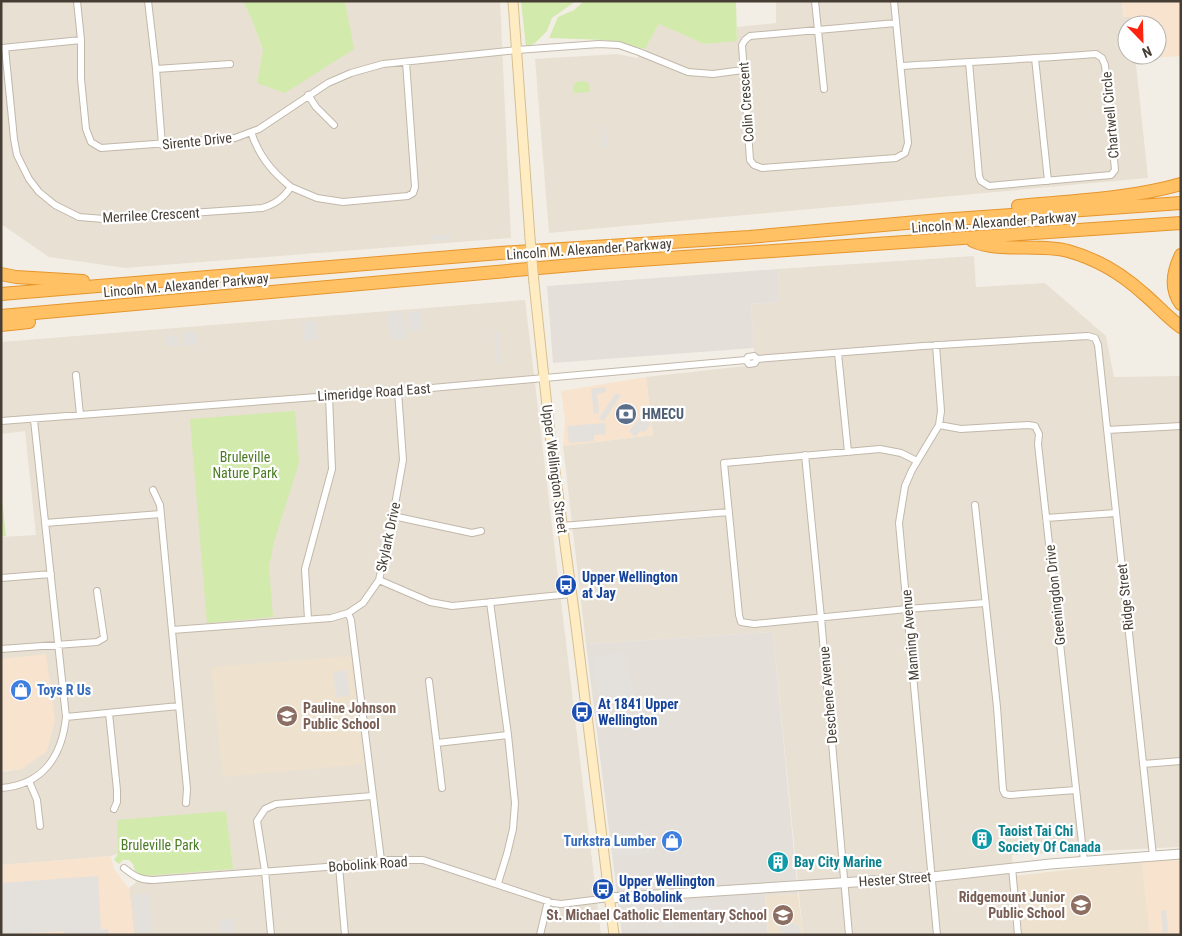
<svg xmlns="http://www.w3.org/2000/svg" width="1182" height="936" viewBox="0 0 1182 936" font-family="'Roboto Condensed',sans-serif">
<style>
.residential{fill:#e8e0d3}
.commercial{fill:#f7e3ce}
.industrial{fill:#e5dfda}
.education{fill:#eee2ce}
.green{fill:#d2eaab}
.parking{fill:#e4e1dd}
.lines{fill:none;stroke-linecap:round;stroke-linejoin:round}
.minor-casing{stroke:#c2b8aa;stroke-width:8}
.tertiary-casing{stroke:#c2b8aa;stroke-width:11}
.secondary-casing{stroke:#d6c092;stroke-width:11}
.motorway-casing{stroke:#e6952c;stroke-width:14}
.minor{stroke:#fff;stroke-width:6}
.tertiary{stroke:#fff;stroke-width:9}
.secondary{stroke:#ffecc3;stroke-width:9}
.motorway{stroke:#ffc164;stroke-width:12}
.secondary-bridge-casing{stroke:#d6c092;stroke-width:11;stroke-linecap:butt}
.secondary-bridge{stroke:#ffecc3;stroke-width:9}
.labels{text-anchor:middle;stroke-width:4.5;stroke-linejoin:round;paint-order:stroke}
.street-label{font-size:14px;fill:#463e34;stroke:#fff}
.service-label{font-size:14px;font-weight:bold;fill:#4e5e75;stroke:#fff;text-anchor:start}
.park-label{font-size:14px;fill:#4b7b24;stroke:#fff}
.transit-label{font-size:14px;font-weight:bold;fill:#164399;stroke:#fff;text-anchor:start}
.shop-label{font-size:14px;font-weight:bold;fill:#366cbe;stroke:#fff;text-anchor:start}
.education-label{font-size:14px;font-weight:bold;fill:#785e54;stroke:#fff;text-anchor:end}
.culture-label{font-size:14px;font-weight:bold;fill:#0d838f;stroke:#fff;text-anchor:start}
</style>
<rect width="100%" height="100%" fill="#f3eee5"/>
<path class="residential" d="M1,1H243L252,20L263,50L257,83L353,49L345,1H500L511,238L125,268L49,257L1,224Z
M776,1H1122L1123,17H1131L1132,25H1127V55H1135L1148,178L549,233L535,59L617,54L637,58L645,49L659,24L704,44L737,40V27L776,23Z
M974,256L976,287L1045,283L1106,336L1114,377L1181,376V847L1012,855L1018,935H803L773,632L586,644L563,446L653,435L646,377L754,365V348L751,304L780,302L778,269Z
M525,300L601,935H134L129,888L144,876L232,869L226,811L118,848V854L111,856L1,865V772L22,769L46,655L1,659V537L36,535L25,431L1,434V342Z"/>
<path class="commercial" d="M1122,1H1181V56L1136,59L1135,55H1157V25H1132L1131,17H1123Z
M646,377L653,435L563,446L565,420L561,391Z
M46,654L55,721L47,751L22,769L1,771V659Z
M111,856L114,869L126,885L129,888L134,935H1V865Z
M1181,860V935H1150L1142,861Z"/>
<path class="industrial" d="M778,269L780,302L751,304L754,348L553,363L547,286Z
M773,632L798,894L765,895L768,935H622L586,644Z"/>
<path class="education" d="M351,656L364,764L223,777L211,667Z
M1142,861L1150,935H1017L1013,876Z
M798,894L803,935H768L765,895Z"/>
<path class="green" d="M243,1H345L354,49L285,93L257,83L263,50L252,20Z
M521,1H576L552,18L547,31L535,43L526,47Z
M584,1H736L737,41L704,44L659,24L645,49L605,40L549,38L558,17L574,10Z
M584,81L589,84L590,92L574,93L573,87L576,82Z
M295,411L299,463L274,542L269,567L273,617L207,623L190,419Z
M1,491L6,536L1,537Z
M226,811L233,869L144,876L135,871L133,864L129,860H123L119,864L114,860L118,854L117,820Z"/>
<path class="parking" d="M601,126H606L607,147L602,148Z
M450,234L451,239L432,241L431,236Z
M420,310L422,330L408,331L407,312Z
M403,312L406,339L389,340V330L401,329H390L387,320L388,313Z
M316,321L317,340L304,341L302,322Z
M196,331L197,345L184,346L182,332Z
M494,332H499L501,364L497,365Z
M169,336L178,337L179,346H165V337Z
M605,387L606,392L597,394L599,413L594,414L591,389Z
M616,393L621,395L604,421L599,418Z
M645,411L651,416L647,420L651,424L644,433L641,430L635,437L629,431Z
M605,423L606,434L594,435V441L569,443L567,426Z
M625,652L635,703L600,704L594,658Z
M347,670L350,696L336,697L333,672Z
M647,830L649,853L614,857L611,835Z
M98,876L101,930L108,929L109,935H65L64,931L1,935V883Z
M697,877L698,885L683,886L682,878Z
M133,894H149L152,932L138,935V930H136Z
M739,898H742L745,904L746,935H742Z
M701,900V913L664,914L663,901Z
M711,903L714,935H704L702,904Z
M1161,910H1166L1168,932L1163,933Z
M664,917H676V926L665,927Z
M233,918L235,935H221L219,920Z
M780,921H789L799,926L800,935H781Z
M701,927V935H625V933Z"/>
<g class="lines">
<g class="minor-casing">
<path id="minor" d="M77,1L81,40V79L86,129L91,142L101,148L235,138L259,129L328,83L351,73L383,64L517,50L599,44L619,45L639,52L688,72L713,74L743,70
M148,1L156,69L162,145
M815,1L824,89
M894,1L908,143L905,153L896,158L762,168L754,165L750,160L742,45L745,40L750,36L896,23
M2,48L81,40
M5,48L14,139L17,155L29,179L39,192L55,205L79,217L104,219L262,208C276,204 283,198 291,187L317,198L343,202L408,196L413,193L415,187L406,62
M1035,58L1048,181
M901,66C966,62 1031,59 1096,54L1102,58L1105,65L1115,170L1111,175L989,186L981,181L979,176L969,62
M156,69L230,64
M308,95L316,107L334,125
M251,132C259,156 272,172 291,187
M936,345L941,411L939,425L912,470L905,486L899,523L937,935
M838,353L848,452
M746,360L749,364L755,363L757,359
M76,375L80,415
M1,421L409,390L746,360L748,357L754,356L757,359L923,346L1088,336L1095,338L1098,345L1153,856
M939,425L961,429L1028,425L1035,426L1039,434L1038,444L1084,861
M1107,430L1181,426
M805,455L821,618L849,935
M917,461L901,453L880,449L724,463L739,615L741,622L754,624L907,609L985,603
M153,490L160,505L187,789L186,803
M975,505L997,707L1003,790L1005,794L1010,795L1076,790
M393,516L472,533L481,531
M1046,518L1116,513
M45,523L161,514
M562,526L729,512
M1,578L51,574
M379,580L430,602L452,606L571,594
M490,602L508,735L515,803L513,829L507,854L498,883
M348,613L351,620L381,860
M308,619L305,569L332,469L329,396
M172,630L331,618L348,613L363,603L379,580L393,516L403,460L398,391
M1,649L97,642L104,638L97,591
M429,681L442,788
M109,713L117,790V802L114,809
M66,717L179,706
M437,743L508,735
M1143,764L1181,761
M29,781L37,800L40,826
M1,788C43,785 62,756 66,717L34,420
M339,866L345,935
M1012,867L1018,935
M124,868C134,876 140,880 153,880L339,866L381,860H423L553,903L561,904L609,898
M271,935L265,871L257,821L265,809L276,804L372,796
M540,935L548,901"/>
</g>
<g class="tertiary-casing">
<path id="tertiary" d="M609,898L932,877L1050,864L1181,854"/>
</g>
<g class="secondary-casing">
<path id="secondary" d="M513,1L530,238
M534,283L550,435L575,618L614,935"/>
</g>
<g class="motorway-casing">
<path id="motorway" d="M1018,206C1071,201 1129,199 1181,184
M973,241C999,253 1039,243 1068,251C1097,259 1121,273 1144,294C1156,304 1167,317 1181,327
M1181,255C1173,271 1170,289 1181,304
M1,274L16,277L83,281
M1,294L500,253L749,237L940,220L1181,203
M1,316L596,263L1181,223
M1,325L29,322"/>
</g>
<use href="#minor" class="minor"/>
<use href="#tertiary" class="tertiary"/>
<use href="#secondary" class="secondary"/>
<use href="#motorway" class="motorway"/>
<g class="secondary-bridge-casing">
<path id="secondary-bridge" d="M530,238L534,283"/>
</g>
<use href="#secondary-bridge" class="secondary-bridge"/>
</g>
<defs>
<g id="bank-disc" transform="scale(1.125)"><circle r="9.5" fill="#5c6f8a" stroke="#fff"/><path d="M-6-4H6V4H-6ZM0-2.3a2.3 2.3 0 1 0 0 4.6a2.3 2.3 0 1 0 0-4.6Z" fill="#fff"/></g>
<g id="bus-disc" transform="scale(1.125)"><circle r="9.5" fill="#1a4fb4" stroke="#fff"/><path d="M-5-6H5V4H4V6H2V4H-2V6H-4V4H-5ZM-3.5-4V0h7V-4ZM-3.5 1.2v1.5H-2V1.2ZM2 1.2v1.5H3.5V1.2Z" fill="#fff"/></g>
<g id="shop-disc" transform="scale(1.125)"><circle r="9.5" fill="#3f7fe0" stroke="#fff"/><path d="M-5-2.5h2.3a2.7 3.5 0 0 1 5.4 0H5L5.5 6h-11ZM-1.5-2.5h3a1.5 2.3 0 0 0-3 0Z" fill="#fff"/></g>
<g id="school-disc" transform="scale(1.125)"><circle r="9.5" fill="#8d6e63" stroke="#fff"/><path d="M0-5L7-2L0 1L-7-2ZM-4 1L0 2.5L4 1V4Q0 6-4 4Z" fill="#fff"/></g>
<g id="building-disc" transform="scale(1.125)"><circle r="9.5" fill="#0f9aa8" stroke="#fff"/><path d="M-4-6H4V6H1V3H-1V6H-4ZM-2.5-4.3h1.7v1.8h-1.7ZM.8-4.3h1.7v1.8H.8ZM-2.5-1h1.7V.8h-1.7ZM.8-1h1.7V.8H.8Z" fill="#fff"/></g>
</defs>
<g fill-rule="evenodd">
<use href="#bank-disc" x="626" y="414"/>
<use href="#bus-disc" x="566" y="585"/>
<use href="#shop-disc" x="21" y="690"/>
<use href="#bus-disc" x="582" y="712"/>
<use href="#school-disc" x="287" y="716"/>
<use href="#building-disc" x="982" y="839"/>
<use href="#shop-disc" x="672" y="841"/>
<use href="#building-disc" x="778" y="862"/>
<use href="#bus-disc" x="603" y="889"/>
<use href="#school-disc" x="1081" y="905"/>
<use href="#school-disc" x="783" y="915"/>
</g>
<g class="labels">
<g class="street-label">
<text transform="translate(746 102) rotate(-94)" y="5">Colin Crescent</text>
<text transform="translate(1110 115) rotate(-95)" y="5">Chartwell Circle</text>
<text transform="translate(197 141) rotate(-6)" y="5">Sirente Drive</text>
<text transform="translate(151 215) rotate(-3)" y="5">Merrilee Crescent</text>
<text transform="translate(994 222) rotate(-4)" y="5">Lincoln M. Alexander Parkway</text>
<text transform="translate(589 249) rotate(-4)" y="5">Lincoln M. Alexander Parkway</text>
<text transform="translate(186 285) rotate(-5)" y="5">Lincoln M. Alexander Parkway</text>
<text transform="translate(374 392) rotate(-4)" y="5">Limeridge Road East</text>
<text transform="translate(555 469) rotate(83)" y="5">Upper Wellington Street</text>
<text transform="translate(388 537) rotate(-78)" y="5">Skylark Drive</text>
<text transform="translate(1055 595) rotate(-96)" y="5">Greeningdon Drive</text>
<text transform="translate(1125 597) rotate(-96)" y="5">Ridge Street</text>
<text transform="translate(910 635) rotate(-95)" y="5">Manning Avenue</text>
<text transform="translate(828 695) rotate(-95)" y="5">Deschene Avenue</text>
<text transform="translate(368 864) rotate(-4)" y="5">Bobolink Road</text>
<text transform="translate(895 879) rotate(-4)" y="5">Hester Street</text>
</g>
<g class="service-label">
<text x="642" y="419">HMECU</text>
</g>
<g class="park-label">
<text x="245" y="462">Bruleville<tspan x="245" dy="16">Nature Park</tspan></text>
<text x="160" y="850">Bruleville Park</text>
</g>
<g class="transit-label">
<text x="582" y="582">Upper Wellington<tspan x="582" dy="16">at Jay</tspan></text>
<text x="598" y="709">At 1841 Upper<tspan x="598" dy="16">Wellington</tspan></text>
<text x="619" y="886">Upper Wellington<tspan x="619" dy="16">at Bobolink</tspan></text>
</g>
<g class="shop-label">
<text x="37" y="695">Toys R Us</text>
<text x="656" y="846" text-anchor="end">Turkstra Lumber</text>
</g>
<g class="education-label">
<text x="303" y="713" text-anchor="start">Pauline Johnson<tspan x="303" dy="16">Public School</tspan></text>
<text x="1065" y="902">Ridgemount Junior<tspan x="1065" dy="16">Public School</tspan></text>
<text x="767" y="920">St. Michael Catholic Elementary School</text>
</g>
<g class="culture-label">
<text x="998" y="836">Taoist Tai Chi<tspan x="998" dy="16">Society Of Canada</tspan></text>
<text x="794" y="867">Bay City Marine</text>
</g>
</g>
<rect width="1182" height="936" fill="none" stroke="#463e34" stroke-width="5"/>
<g transform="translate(1142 40) rotate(157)"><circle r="24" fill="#ffffff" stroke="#b5b2ae"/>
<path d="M0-4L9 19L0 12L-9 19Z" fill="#ff2410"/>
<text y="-8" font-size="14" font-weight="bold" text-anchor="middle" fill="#463e34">N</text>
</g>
</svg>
